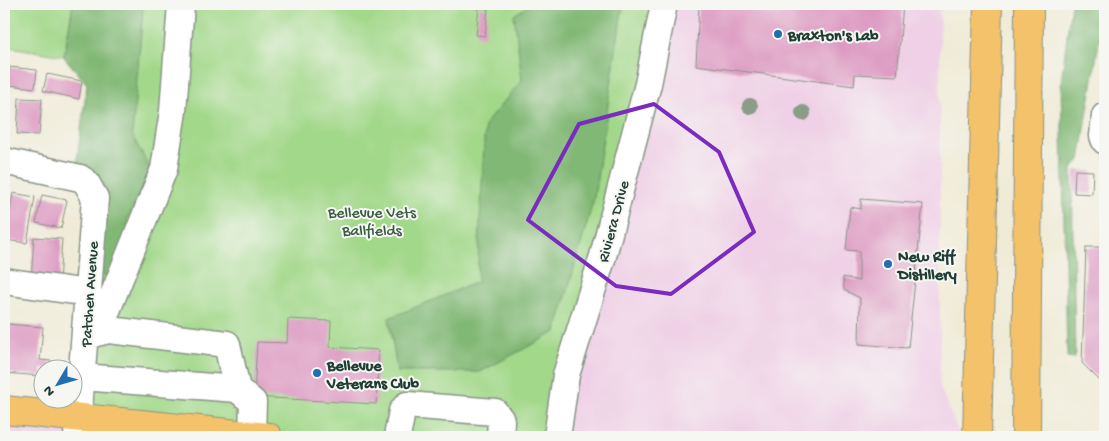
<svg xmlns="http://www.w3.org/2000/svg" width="1109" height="441" viewBox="0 0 1109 441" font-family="'Gochi Hand',sans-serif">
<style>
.built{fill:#efd0e6}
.green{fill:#a2d889;stroke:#608a5e}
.forest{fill:#81b875;stroke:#507a54}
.building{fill:#db94bf}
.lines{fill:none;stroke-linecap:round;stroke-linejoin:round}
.minor-casing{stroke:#889486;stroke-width:29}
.major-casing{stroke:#889486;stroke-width:30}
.highway-casing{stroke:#889486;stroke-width:30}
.minor{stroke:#fff;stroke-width:26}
.major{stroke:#f3c26a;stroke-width:28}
.highway{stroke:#f3c26a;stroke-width:28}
.tree{fill:#8b9c87}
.marked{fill:none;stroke:#7b2cbf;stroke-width:4;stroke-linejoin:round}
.poi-dot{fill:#1f6fb2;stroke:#f6f6f2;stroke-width:2}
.labels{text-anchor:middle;stroke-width:4;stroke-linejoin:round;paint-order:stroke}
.poi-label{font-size:16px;font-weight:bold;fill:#1f3d34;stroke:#f6f6f2;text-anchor:start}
.park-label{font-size:16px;fill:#395c45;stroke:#f6f6f2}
.street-label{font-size:16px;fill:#1f3d34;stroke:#f6f6f2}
</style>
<rect width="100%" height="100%" fill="#f6f6f2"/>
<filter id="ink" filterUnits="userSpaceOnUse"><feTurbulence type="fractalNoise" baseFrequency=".02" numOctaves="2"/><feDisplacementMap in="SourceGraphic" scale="10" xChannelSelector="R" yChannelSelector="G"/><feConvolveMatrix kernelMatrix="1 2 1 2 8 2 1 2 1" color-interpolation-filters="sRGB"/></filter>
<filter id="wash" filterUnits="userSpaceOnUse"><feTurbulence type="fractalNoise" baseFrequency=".0096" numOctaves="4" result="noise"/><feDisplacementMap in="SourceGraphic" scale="20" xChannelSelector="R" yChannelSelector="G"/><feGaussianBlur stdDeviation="1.12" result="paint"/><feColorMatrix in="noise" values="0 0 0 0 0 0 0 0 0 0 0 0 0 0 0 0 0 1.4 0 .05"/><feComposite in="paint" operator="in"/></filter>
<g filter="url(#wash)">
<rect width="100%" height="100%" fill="#f0ebd7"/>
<path class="built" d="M664,4H940V388L961,437H557Z
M4,410L272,437H4Z"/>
<path class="green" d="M4,4H73L64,56L4,46Z
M100,4H664L557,437H272L79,417Z"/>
<path class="forest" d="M73,4H138L143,10L132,135L151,170L127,219L129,247L106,277L96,270L104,187L76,167L87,84L64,57Z
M531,4H623L594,198L556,332L480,372H397L389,318L477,282L485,124L522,80L514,15Z
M1071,4H1105L1080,160L1072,169L1075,358L1067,357L1061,83Z"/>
<g id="blocks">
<path class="building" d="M699,4H903L897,76L855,74L854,86L696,65Z
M479,7L488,8L485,36L476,35Z
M10,67L37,70L35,88L8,85Z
M47,74L82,81L79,99L43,91Z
M19,98L42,99L39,135L17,134Z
M1075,170L1093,171L1092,194L1074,193Z
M13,193L35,197L27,243L5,240Z
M42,195L67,200L61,228L36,223Z
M861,199L923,204L908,348L859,344L860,298L844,290L843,277L859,281V251L846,250L850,207L861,209Z
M34,237L62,239L59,282L31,281Z
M1086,247H1105V386L1082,363Z
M288,319L331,321L330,347L379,350L376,404L254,397L257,342L287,343Z
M6,324L43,327L40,360L51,361V368H42V376L4,373Z"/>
</g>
</g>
<g filter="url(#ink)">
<use href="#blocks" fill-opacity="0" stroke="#889486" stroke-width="1"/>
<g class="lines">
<g class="minor-casing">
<path id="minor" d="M1105,116L1103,136L1105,141
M4,161L80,178L86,182L95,198L77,437
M4,281L88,293
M85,336L104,318L164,169L173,111L181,4
M85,336L109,330L227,344L237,389
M82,377L237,389L253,402L252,435
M397,437L402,411L407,405L495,412L501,420L500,437
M557,437L566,375L603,256L648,84L664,4"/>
</g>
<g class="major-casing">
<path id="major" d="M4,410L268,437"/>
</g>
<g class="highway-casing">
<path id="highway" d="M977,437L988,4
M1026,437L1029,4"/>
</g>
<use href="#minor" class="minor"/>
<use href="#major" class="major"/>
<use href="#highway" class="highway"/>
</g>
<g class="tree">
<circle cx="750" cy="106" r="8"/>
<circle cx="803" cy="113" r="8"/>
</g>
</g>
<path class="marked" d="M654,104L719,152L754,232L671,294L616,286L528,220L579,124Z"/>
<g class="poi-dot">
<circle cx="778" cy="34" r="5"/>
<circle cx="888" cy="264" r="5"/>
<circle cx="317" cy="373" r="5"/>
</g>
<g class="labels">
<g class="poi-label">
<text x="788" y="40">Braxton's Lab</text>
<text x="898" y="261">New Riff<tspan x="898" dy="18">Distillery</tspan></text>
<text x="327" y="370">Bellevue<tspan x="327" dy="18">Veterans Club</tspan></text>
</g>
<g class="park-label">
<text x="372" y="217">Bellevue Vets<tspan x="372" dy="18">Ballfields</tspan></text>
</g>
<g class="street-label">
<text transform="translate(612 221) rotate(-75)" y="6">Riviera Drive</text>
<text transform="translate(88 294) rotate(-86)" y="6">Patchen Avenue</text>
</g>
</g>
<rect width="1109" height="441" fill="none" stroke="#f6f6f2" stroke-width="20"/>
<g transform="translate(58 384) rotate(232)"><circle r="24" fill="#f6f6f2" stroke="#a0aca6"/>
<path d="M0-4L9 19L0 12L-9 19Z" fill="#1f6fb2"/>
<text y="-8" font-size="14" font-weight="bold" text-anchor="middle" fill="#1f3d34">N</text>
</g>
</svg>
